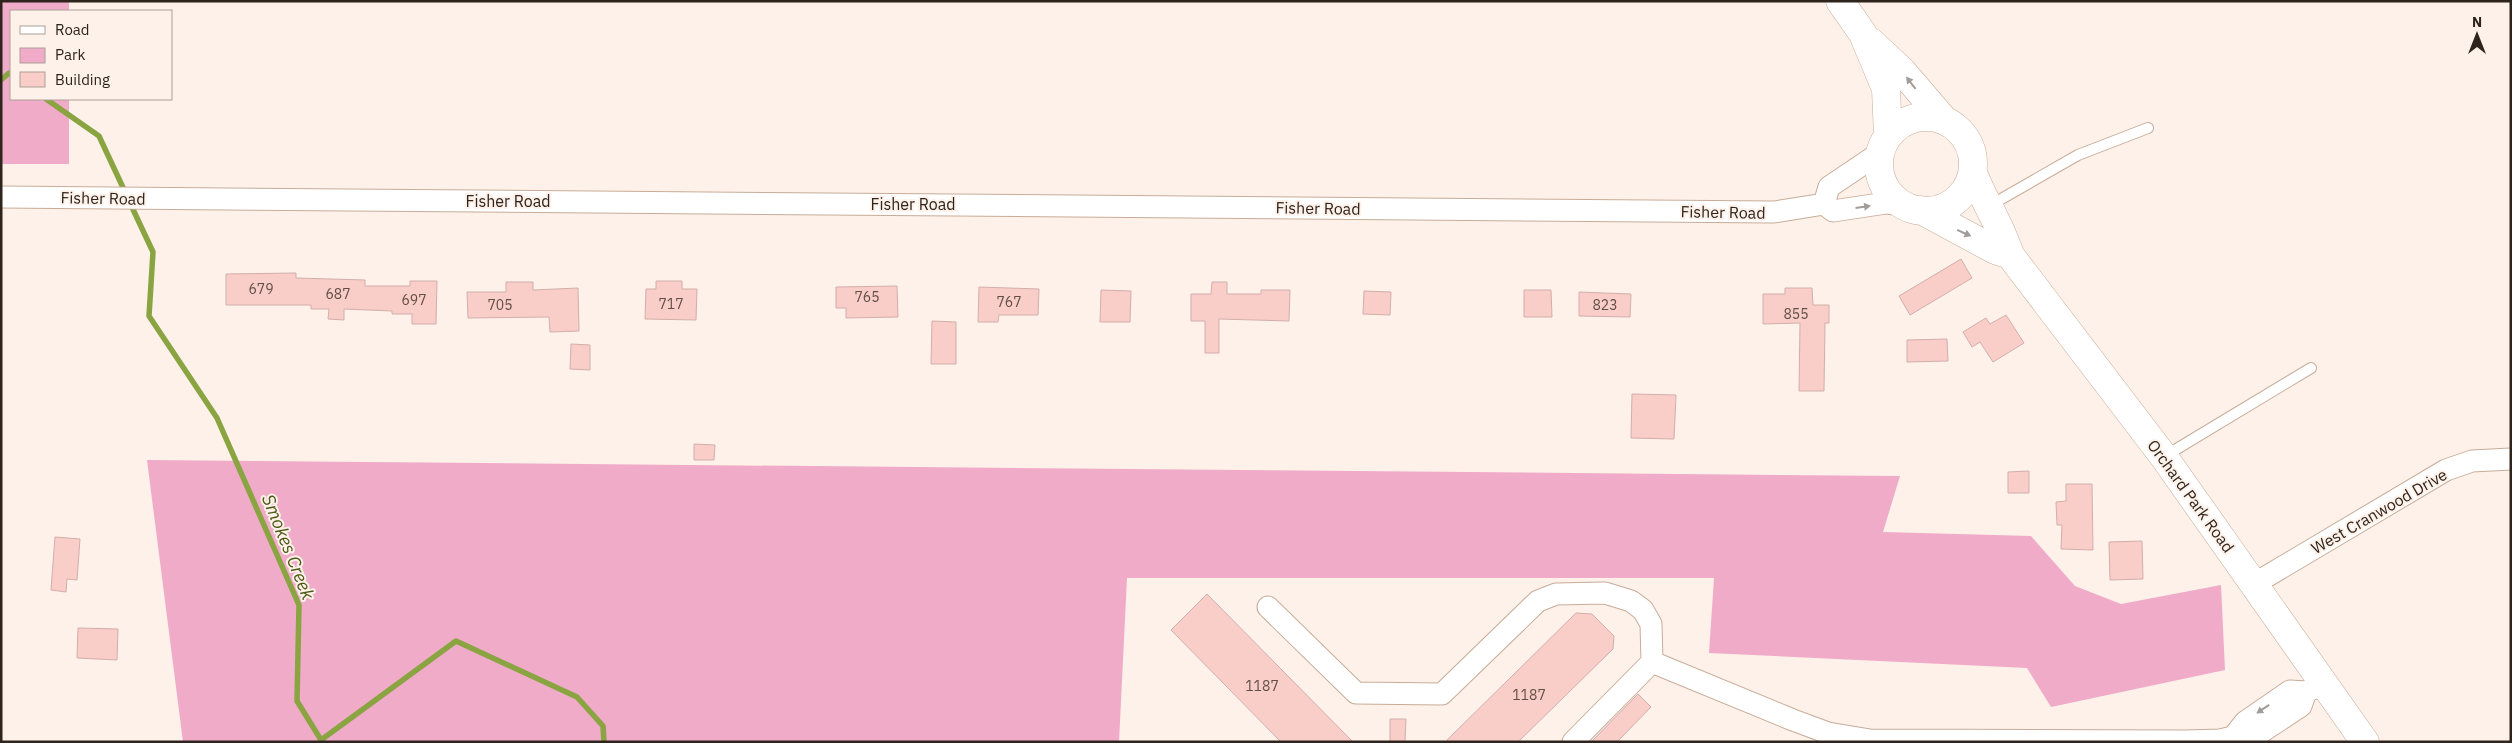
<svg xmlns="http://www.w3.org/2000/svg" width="2512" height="743" viewBox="0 0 2512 743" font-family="'IBM Plex Sans',sans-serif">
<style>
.green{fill:#f0abc9}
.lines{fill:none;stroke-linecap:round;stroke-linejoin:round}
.stream{stroke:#8aa442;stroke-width:5.5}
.building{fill:#f9cdc8;stroke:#d3aeab}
.service-casing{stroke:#c8ac98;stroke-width:12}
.minor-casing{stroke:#c8ac98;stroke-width:23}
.secondary-casing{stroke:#c8ac98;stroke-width:29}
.service{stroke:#fff;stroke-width:10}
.minor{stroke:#fff;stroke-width:21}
.secondary{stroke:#fff;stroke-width:28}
.oneway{fill:#a19c99}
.labels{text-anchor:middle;stroke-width:4;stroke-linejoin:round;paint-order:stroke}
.number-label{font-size:14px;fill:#624e48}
.street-label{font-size:16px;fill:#2f241d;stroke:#fdf1e9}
.water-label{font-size:18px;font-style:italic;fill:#4b5b16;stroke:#fdf1e9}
</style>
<rect width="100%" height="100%" fill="#fdf1e9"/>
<path class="green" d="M1,1H69V11H11V99H69V164H1Z
M147,460L1900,476L1883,532L2031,536L2075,586L2121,604L2221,585L2225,670L2051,707L2027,668L1709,653L1714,578H1127L1119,742H183Z"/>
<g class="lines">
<path class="stream" d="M1,80L9,73L11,74
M46,99L99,136L126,194
M130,203L153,252L149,316L217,418L299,605L297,701L321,740L456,641L577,697L603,726L604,742"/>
</g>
<path class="building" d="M1961,259L1972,278L1910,315L1899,296Z
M296,273V278L365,280V286H410V281H437L436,324H412V314H392V311L344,309V320L328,319L329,309H311V305H226V274Z
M656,281H682V289H697L696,320L645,319L646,289H656Z
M506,282H533V290L578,288L579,331L550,332L549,317L468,318L467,292H506Z
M1212,282H1227V294H1261V290H1290L1289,321L1219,319V353H1205V321H1191V294H1211Z
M897,286L898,317L846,318V308H836V287Z
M979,287L1039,289L1038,315H999L998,322H978Z
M1785,288H1812L1813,305H1829V323H1825L1824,391H1799L1800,323L1763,324V294H1785Z
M1101,290L1131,291L1130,322H1100Z
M1524,290H1551L1552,317H1524Z
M1364,291L1391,292L1390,315L1363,314Z
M1579,292L1631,294L1630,317L1579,316Z
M2006,315L2024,343L1993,362L1980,342L1972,347L1963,332L1986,318L1990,324Z
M932,321L956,322V364H931Z
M1947,339L1948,361L1907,362V340Z
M571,344L590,345V370L570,369Z
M1632,394L1676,395L1674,439L1631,438Z
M694,444L715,445L714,460H694Z
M2029,471V493H2008V472Z
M2066,484H2092L2093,550L2061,549L2062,525H2057L2056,502L2066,501Z
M55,537L80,539L77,580L67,579L66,592L51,590Z
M2142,541L2143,579L2110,580L2109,542Z
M1207,594L1353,742H1281L1171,630Z
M1576,613L1592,614L1614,636L1613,649L1518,742H1445Z
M78,628L118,629L117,660L77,658Z
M1638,694L1651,707L1617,742H1591Z
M1390,719H1406L1405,742H1390Z"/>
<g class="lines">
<g class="service-casing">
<path id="service" d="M1989,206L2078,155L2148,128
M2165,456L2311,368"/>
</g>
<g class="minor-casing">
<path id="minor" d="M1,197L1774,212L1824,204L1833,211L1886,203L1905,205
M1824,204L1829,187L1881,152
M2254,584L2446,470L2472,461L2511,459
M1268,607L1356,693L1442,694L1538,601L1556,594L1605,593L1631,601L1643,610L1651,624L1652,662L1573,742
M1652,662L1793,720L1828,733L1870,740L2186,741L2220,740L2233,737
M2306,692L2301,706L2254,737H2233L2245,722L2290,691L2306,692L2324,683"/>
</g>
<g class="secondary-casing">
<path id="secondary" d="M1840,1L1863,34L1886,89L1888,136
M1871,42L1902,71L1944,120
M1879 164a47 47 0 1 1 94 0a47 47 0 1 1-94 0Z
M1973,173C1984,201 2001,226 2010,255L2164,457L2365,742
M1921,210L1995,250L2010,255"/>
</g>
<use href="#service" class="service"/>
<use href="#minor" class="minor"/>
<use href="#secondary" class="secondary"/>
</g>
<defs><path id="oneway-solid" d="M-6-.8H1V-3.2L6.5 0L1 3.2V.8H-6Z" transform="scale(1.25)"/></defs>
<g class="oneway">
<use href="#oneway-solid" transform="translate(1911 83) rotate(-128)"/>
<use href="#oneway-solid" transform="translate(1863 207) rotate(-8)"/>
<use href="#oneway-solid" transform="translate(1964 233) rotate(24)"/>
<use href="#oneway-solid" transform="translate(2263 709) rotate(146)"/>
</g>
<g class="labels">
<g class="number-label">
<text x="261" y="294">679</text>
<text x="338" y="299">687</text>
<text x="867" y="302">765</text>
<text x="414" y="305">697</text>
<text x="1009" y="307">767</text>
<text x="671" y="309">717</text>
<text x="500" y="310">705</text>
<text x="1605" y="310">823</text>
<text x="1796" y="319">855</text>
<text x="1262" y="691">1187</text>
<text x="1529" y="700">1187</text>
</g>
<g class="street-label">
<text transform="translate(103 198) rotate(1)" y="6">Fisher Road</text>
<text x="508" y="207">Fisher Road</text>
<text x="913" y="210">Fisher Road</text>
<text transform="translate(1318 208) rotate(1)" y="6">Fisher Road</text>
<text transform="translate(1723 212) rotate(1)" y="6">Fisher Road</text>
<text transform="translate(2191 496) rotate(54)" y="6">Orchard Park Road</text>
<text transform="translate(2379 511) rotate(-30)" y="6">West Cranwood Drive</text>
</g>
<g class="water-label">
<text transform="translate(288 547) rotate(68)" y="6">Smokes Creek</text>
</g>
</g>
<rect width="2512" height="743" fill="none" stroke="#2f241d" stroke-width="5"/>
<rect x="10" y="10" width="162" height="90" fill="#fdf1e9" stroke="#ab9f97"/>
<rect x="20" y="26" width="25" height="8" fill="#ffffff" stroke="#ab9f97"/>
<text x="55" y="35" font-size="15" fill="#2f241d">Road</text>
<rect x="20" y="48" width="25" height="15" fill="#f0abc9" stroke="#ab9f97"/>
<text x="55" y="60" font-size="15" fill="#2f241d">Park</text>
<rect x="20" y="72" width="25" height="15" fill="#f9cdc8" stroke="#ab9f97"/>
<text x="55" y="85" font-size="15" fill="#2f241d">Building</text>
<g transform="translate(2477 35)" stroke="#fdf1e9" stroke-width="4" paint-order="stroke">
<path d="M0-4L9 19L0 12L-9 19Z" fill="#2f241d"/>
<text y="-8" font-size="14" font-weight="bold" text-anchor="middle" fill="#2f241d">N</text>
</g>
</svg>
